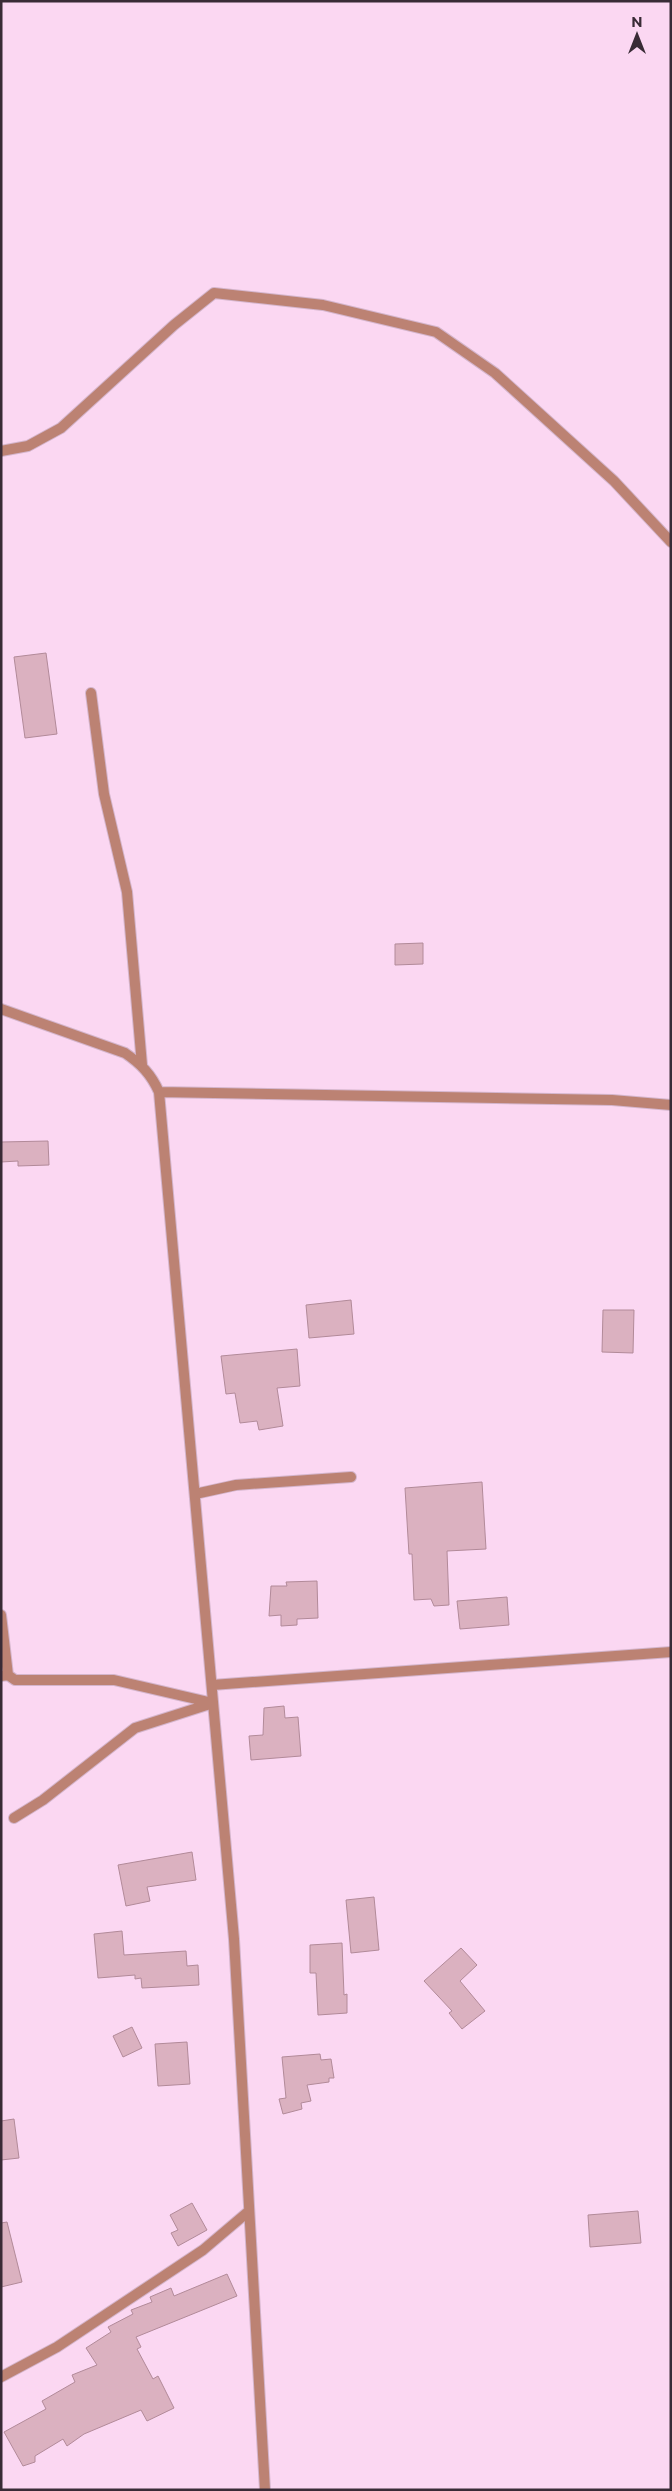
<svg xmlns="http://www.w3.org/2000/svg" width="672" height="2491" viewBox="0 0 672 2491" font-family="Montserrat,sans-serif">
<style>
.building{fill:#dbb1c0;stroke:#b28a99}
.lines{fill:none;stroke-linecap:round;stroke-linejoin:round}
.street-casing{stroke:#d4b5cc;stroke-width:12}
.street{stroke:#bc8273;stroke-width:10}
</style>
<rect width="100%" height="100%" fill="#fbd7f2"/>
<path class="building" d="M46,653L57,734L25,738L14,657Z
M423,943V964L395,965V944Z
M48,1141L49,1165L18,1166V1161L1,1162V1142Z
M351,1300L354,1334L309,1338L306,1305Z
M603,1310H634L633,1353L602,1352Z
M297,1349L300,1386L277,1388L283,1426L259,1430L257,1421L240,1423L235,1393L226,1394L221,1356Z
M482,1482L486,1549L447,1551L449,1605L434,1606L431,1599L414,1600L412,1554H409L405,1488Z
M317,1581L318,1618L297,1619V1625L281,1626V1615L269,1616L271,1586H287L286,1582Z
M507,1597L509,1625L460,1629L457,1601Z
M284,1706L285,1718L298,1717L301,1756L251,1760L249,1736L263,1735L264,1708Z
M192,1852L196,1880L147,1887L150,1901L126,1906L118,1865Z
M374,1897L379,1950L351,1953L346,1900Z
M122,1931L124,1955L186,1951L187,1966L198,1965L199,1985L142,1988L141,1978L135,1979V1975L98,1978L94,1934Z
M342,1943L344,1995L347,1994V2013L318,2015L316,1973H310V1945Z
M461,1948L477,1965L460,1981L485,2011L462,2029L449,2013L452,2011L424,1981Z
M132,2027L142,2048L123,2057L113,2036Z
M187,2042L190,2084L158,2086L155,2044Z
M320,2054L321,2060L331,2059L334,2078H329V2082L307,2085L311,2101L301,2103L302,2109L283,2114L279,2099L286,2098L282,2057Z
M14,2119L19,2158L1,2160V2121Z
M192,2203L207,2230L178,2246L171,2233L178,2230L170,2215Z
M638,2211L641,2243L590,2247L588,2215Z
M7,2222L22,2282L1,2287V2223Z
M227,2274L237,2296L136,2337L141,2347L137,2349L153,2379L158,2376L174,2408L147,2421L141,2410L84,2434L67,2446L63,2439L35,2456V2462L23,2466L4,2432L46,2409L42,2401L75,2382L72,2375L97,2365L86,2348L111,2332L108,2327L133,2314L131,2310L152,2302L150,2297L171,2288L174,2296Z"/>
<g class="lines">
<g class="street-casing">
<path id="street" d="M1,451L28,446L61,428L174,325L214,293L323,305L436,332L495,373L614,481L671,542
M91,693L104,794L127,892L142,1065
M1,1009L125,1053C141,1064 151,1074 159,1092L234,1939L265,2490
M159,1092L612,1100L671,1105
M195,1494L236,1485L351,1477
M1,1615L8,1675
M1,1676L8,1675L15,1680H114L213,1703L135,1728L43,1800L14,1818
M212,1685L671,1652
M1,2377L57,2347L203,2250L249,2211"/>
</g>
<use href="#street" class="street"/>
</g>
<rect width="672" height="2491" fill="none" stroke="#392b36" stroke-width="5"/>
<g transform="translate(637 35)" stroke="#fbd7f2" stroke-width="4" paint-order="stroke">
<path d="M0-4L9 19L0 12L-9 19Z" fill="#392b36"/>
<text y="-8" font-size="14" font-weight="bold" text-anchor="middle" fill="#392b36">N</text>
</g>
</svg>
